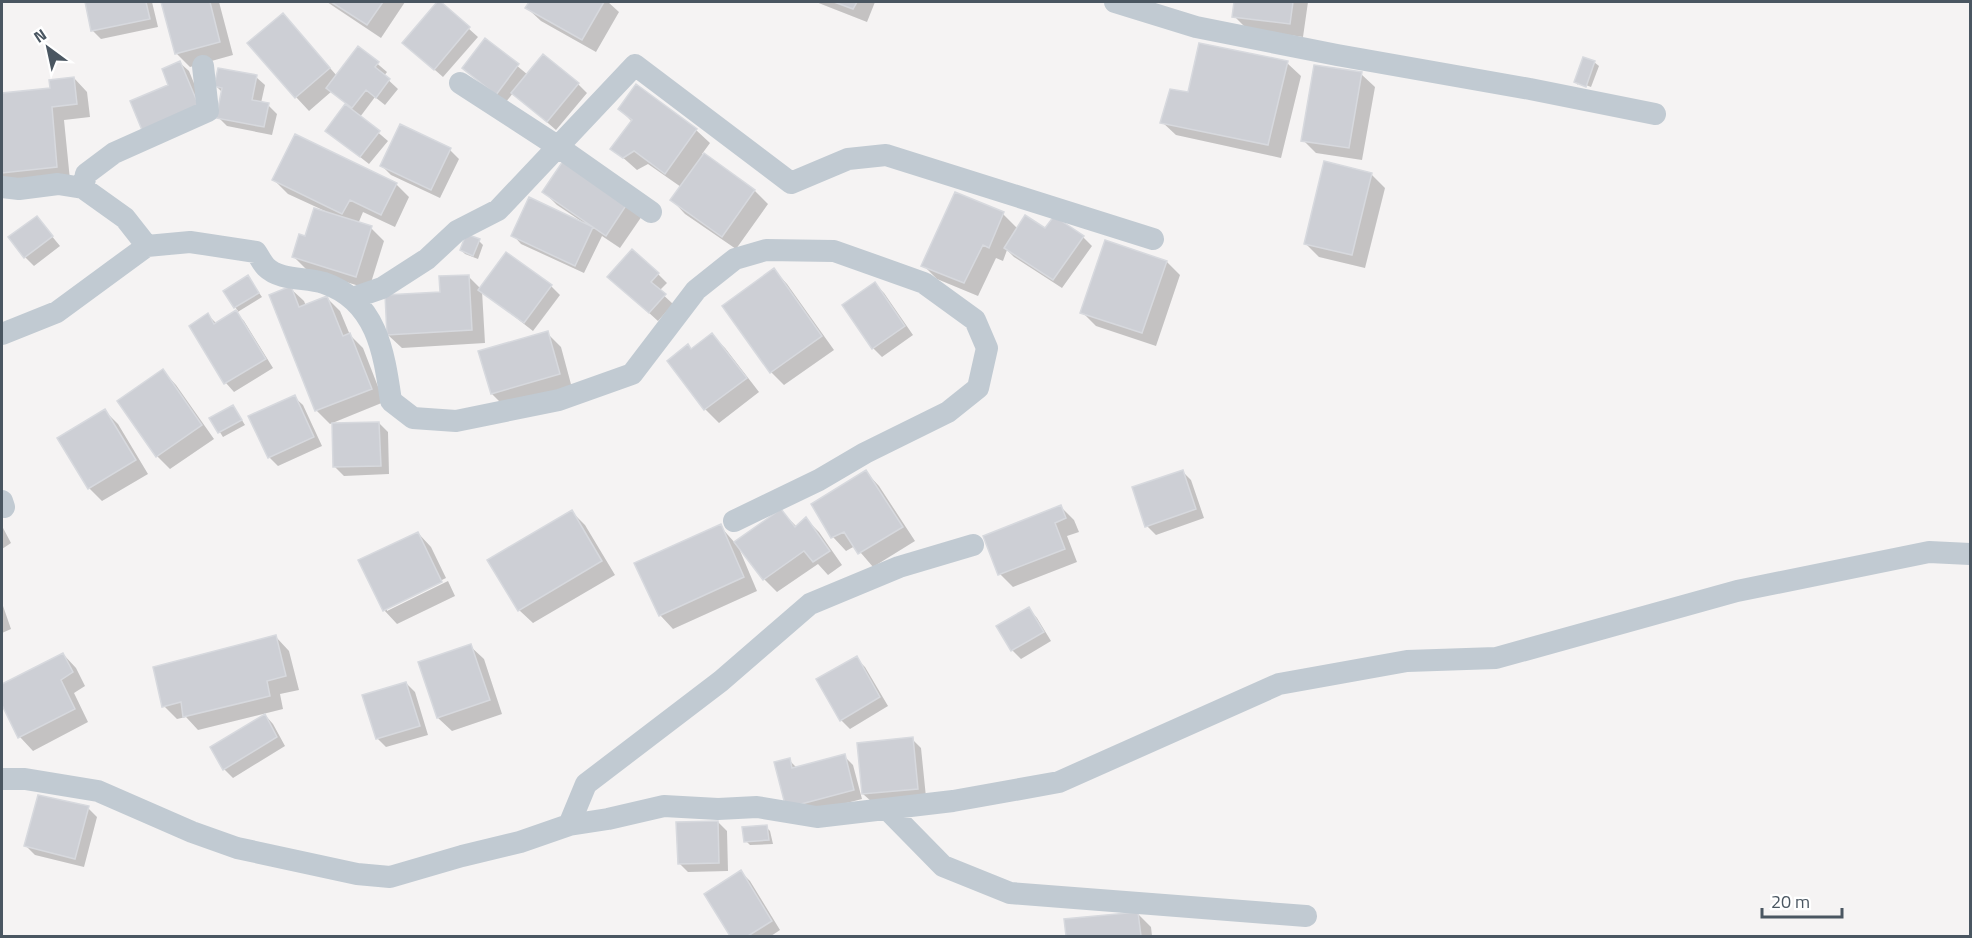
<svg xmlns="http://www.w3.org/2000/svg" width="1972" height="938" viewBox="0 0 1972 938" font-family="'Titillium Web',sans-serif">
<style>
.shadow{fill:#0003}
.building{fill:#cdcfd5;stroke:#d7d9de;stroke-width:1.5}
.lines{fill:none;stroke-linecap:round;stroke-linejoin:round}
.street{stroke:#c1cad2;stroke-width:22}
</style>
<rect width="100%" height="100%" fill="#f5f3f3"/>
<path class="shadow" d="M86,2H152L158,27L101,39L92,30Z
M162,2H219L233,55L190,67L177,54Z
M327,2H405L381,38Z
M439,2L478,37L443,77L404,43Z
M531,2H608L619,12L596,52L541,21L527,8Z
M816,2H875L867,22Z
M1236,2H1308L1303,37L1247,29L1234,16Z
M296,29L337,76L359,48L387,72L384,76L398,89L385,105L375,97L360,117L388,141L369,164L327,131L347,104L332,91L309,111L296,97Z
M486,40L528,75L578,84L587,93L556,130L513,93L506,102L464,68Z
M1594,62L1599,66L1591,87L1578,82V85L1576,82Z
M180,63L189,71L207,115L170,85Z
M1287,63L1301,76L1281,158L1176,135L1162,122Z
M1361,74L1375,87L1362,160L1316,153L1303,140Z
M256,77L265,85L261,103L268,105L277,114L272,135L227,126L218,117L223,93L216,86Z
M74,78L87,92L90,117L64,120L70,180L2,187V95L51,90Z
M636,87L696,130L710,143L702,154L755,191L768,204L736,249L685,214L672,200L681,187L648,164L637,170L612,148L632,122L620,109Z
M450,150L459,159L440,198L391,175L382,166Z
M566,160L642,216L620,248L602,236L584,273L521,244L513,235L581,221L557,205L544,192Z
M1371,174L1385,188L1365,268L1319,257L1305,243Z
M274,180L396,184L409,197L395,227L363,212L358,224L371,228L384,241L369,289L307,270L294,257L325,211L288,194Z
M1003,214L1018,229L1046,231L1083,237L1092,246L1062,288L1014,257L1007,250L1003,261L996,258L978,296L937,279L923,265Z
M37,218L60,246L34,266L25,257Z
M467,236L479,241L483,245L478,259L465,254L461,250Z
M1167,262L1180,275L1156,346L1096,326L1082,312Z
M774,270L787,284L834,350L784,385L771,372Z
M658,274L667,283L659,291L673,304L658,321L618,285Z
M468,276L481,289L551,286L560,295L533,331L482,291L485,343L402,348L388,335L442,293Z
M248,277L262,297L236,313L244,321L273,368L234,392L226,383L191,326L208,315L217,324L238,311L235,307Z
M875,284L884,293L913,335L882,357L873,348Z
M290,288L304,301L306,306L327,298L340,311L350,335L363,348L384,402L330,424L316,410Z
M547,333L561,347L572,388L505,407L492,394Z
M712,335L725,348L759,392L719,423L705,409L669,361L692,350Z
M163,371L176,385L214,439L170,469L157,456Z
M294,397L303,405L322,446L278,466L269,457Z
M233,406L245,425L223,437L211,418Z
M105,411L118,424L148,474L102,501L89,488Z
M379,423L388,432L389,474L344,476L335,467Z
M1182,471L1191,480L1204,518L1156,535L1147,526Z
M866,472L879,486L915,541L873,567L855,546L846,551L833,537L813,504Z
M1061,507L1074,520L1079,532L1067,536L1077,562L1013,587L1000,574Z
M571,511L585,525L615,575L533,623L519,610Z
M781,511L797,527L806,519L819,532L842,565L828,575L818,564L777,592L764,579L738,546L757,591L673,629L660,615L720,526L735,543Z
M2,526L11,543L2,549Z
M418,533L431,547L446,578L387,607V611L448,581L455,596L397,624L384,610Z
M2,603L11,629L2,633Z
M1029,609L1037,618L1051,641L1021,659L1012,650Z
M276,637L289,651L299,690L280,694L283,709L198,730L186,717L177,719L164,706Z
M470,646L484,659L502,714L452,731L438,718L420,663Z
M63,654L76,668L85,686L74,693L88,722L33,751L20,737L2,702V686Z
M856,658L865,667L888,706L850,729L841,720Z
M406,683L415,692L428,735L386,747L377,738Z
M265,715L273,724L285,746L233,778L224,769Z
M912,739L921,748L926,797L872,802L863,794Z
M844,756L853,765L862,799L796,816L789,760L797,768Z
M88,808L97,817L84,867L35,855L26,846Z
M718,822L727,831L728,871L688,872L679,863Z
M766,827L770,831L773,844L750,845L746,841Z
M741,872L750,881L780,930L771,936H732L706,894Z
M1137,913L1151,927L1152,936H1067L1066,921Z"/>
<path class="building" d="M85,2H146L150,19L91,31Z
M161,2H210L220,42L175,54Z
M331,2H383L367,25Z
M437,2H441L470,27L434,70L402,43Z
M529,2H604L582,40L525,8Z
M834,2H857L853,9Z
M1234,2H1293L1290,24L1232,17Z
M283,13L330,68L295,98L247,43Z
M485,38L519,64L496,95L462,68Z
M1199,43L1288,61L1268,145L1160,123L1170,89L1188,92Z
M358,46L379,62L375,67L390,79L376,98L366,90L352,108L326,88Z
M543,54L579,83L547,122L511,93Z
M1583,57L1595,61L1586,87L1574,82Z
M180,61L199,106L142,130L130,101L168,85L162,69Z
M1314,65L1362,72L1349,148L1301,141Z
M218,68L257,75L252,100L269,103L264,127L216,118L222,88L214,86Z
M74,77L77,104L52,107L57,167L2,173V93L50,88L49,80Z
M636,84L697,129L665,174L634,151L623,158L610,149L632,120L618,109Z
M345,104L380,131L360,157L325,131Z
M400,124L451,148L431,190L380,166Z
M295,134L397,183L381,215L350,200L342,214L272,180Z
M704,153L755,190L722,237L670,200Z
M565,158L629,201L606,236L542,192Z
M1324,161L1372,173L1352,255L1304,244Z
M955,192L1004,212L989,248L983,245L964,283L921,266Z
M529,197L593,227L575,266L511,236Z
M314,208L372,226L356,277L292,257L299,234L305,236Z
M1025,215L1045,228L1054,216L1084,236L1053,280L1004,248Z
M37,216L53,236L24,258L8,237Z
M466,234L480,239L473,256L460,250Z
M1105,240L1167,261L1142,333L1080,313Z
M632,249L659,273L651,282L666,294L649,313L607,277Z
M506,252L552,285L524,323L478,290Z
M774,268L822,336L770,373L722,306Z
M248,275L259,293L234,308L223,291Z
M469,275L472,330L387,335L385,295L440,292L439,276Z
M875,282L905,326L872,349L842,305Z
M291,286L299,307L327,296L343,336L350,333L372,389L315,411L269,295Z
M236,310L266,359L224,384L189,326L208,313L214,324Z
M548,331L560,374L491,394L478,351Z
M712,333L747,378L704,410L667,361L688,344L691,349Z
M163,369L202,425L156,457L117,401Z
M295,395L314,437L268,458L248,416Z
M233,405L242,420L218,433L209,418Z
M105,409L136,460L88,489L57,438Z
M379,422L381,466L333,467L332,423Z
M866,470L903,527L858,554L844,532L831,538L811,504Z
M1183,470L1196,509L1145,527L1132,487Z
M1061,505L1066,518L1055,523L1065,549L998,575L983,536Z
M781,509L795,527L806,517L830,551L813,562L804,551L763,580L734,542Z
M572,510L602,561L518,611L487,560Z
M721,524L744,577L659,616L634,563Z
M418,532L442,582L383,611L358,560Z
M1029,607L1044,632L1011,651L996,626Z
M276,635L286,676L267,681L270,696L183,717L181,702L162,707L153,667Z
M471,644L490,700L437,718L418,662Z
M63,653L73,672L61,680L75,709L18,738L2,705V684Z
M857,656L880,697L840,721L816,679Z
M406,682L420,726L376,739L362,695Z
M265,714L277,737L223,770L210,747Z
M913,737L918,789L862,794L857,743Z
M845,754L854,790L786,808L774,762L790,758L792,768Z
M38,795L89,806L75,859L24,846Z
M718,821L719,863L678,864L676,822Z
M767,825L769,840L744,842L742,827Z
M741,870L772,921L748,936H730L704,894Z
M1138,912L1141,936H1066L1064,919Z"/>
<g class="lines">
<path class="street" d="M1115,2L1196,27L1337,55L1530,89L1655,114
M460,83L557,146L651,212
M2,187L19,189L58,184L83,188L125,218L147,246
M83,188L86,174L114,153L208,111L203,66
M353,298L382,288L427,259L457,231L498,210L635,65L791,183L848,159L886,155L1153,239
M2,334L57,312L147,246L190,242L256,252C259,256 262,263 266,267C280,281 306,277 324,283C377,301 384,353 391,401L413,418L456,421L559,400L632,374L696,290L735,259L766,250L834,251L924,283L975,320L987,348L978,388L948,412L865,453L819,480L734,521
M2,501L4,507
M2,779H25L98,791L192,832L237,848L357,874L390,877L462,856L520,842L569,825L608,819L664,806L718,809L757,807L817,817L953,801L1059,782L1279,684L1407,661L1496,658L1737,591L1929,552L1970,554
M887,809L943,866L1010,893L1306,916
M569,825L586,784L721,681L810,604L899,567L973,545"/>
</g>
<rect width="1972" height="938" fill="none" stroke="#4a5661" stroke-width="6"/>
<g transform="translate(48 48) rotate(327)" stroke="#ffffff" stroke-width="4.5" paint-order="stroke">
<path d="M0-4.5L10 22L0 15L-10 22Z" fill="#4a5661"/>
<text y="-9" font-size="16" font-weight="bold" text-anchor="middle" fill="#4a5661">N</text>
</g>
<path d="M1762 908v9h80v-9" fill="none" stroke="#4a5661" stroke-width="3"/>
<text x="1771" y="908" font-size="18" fill="#4a5661" stroke="#ffffff" stroke-width="4.5" paint-order="stroke">20 m</text>
</svg>
